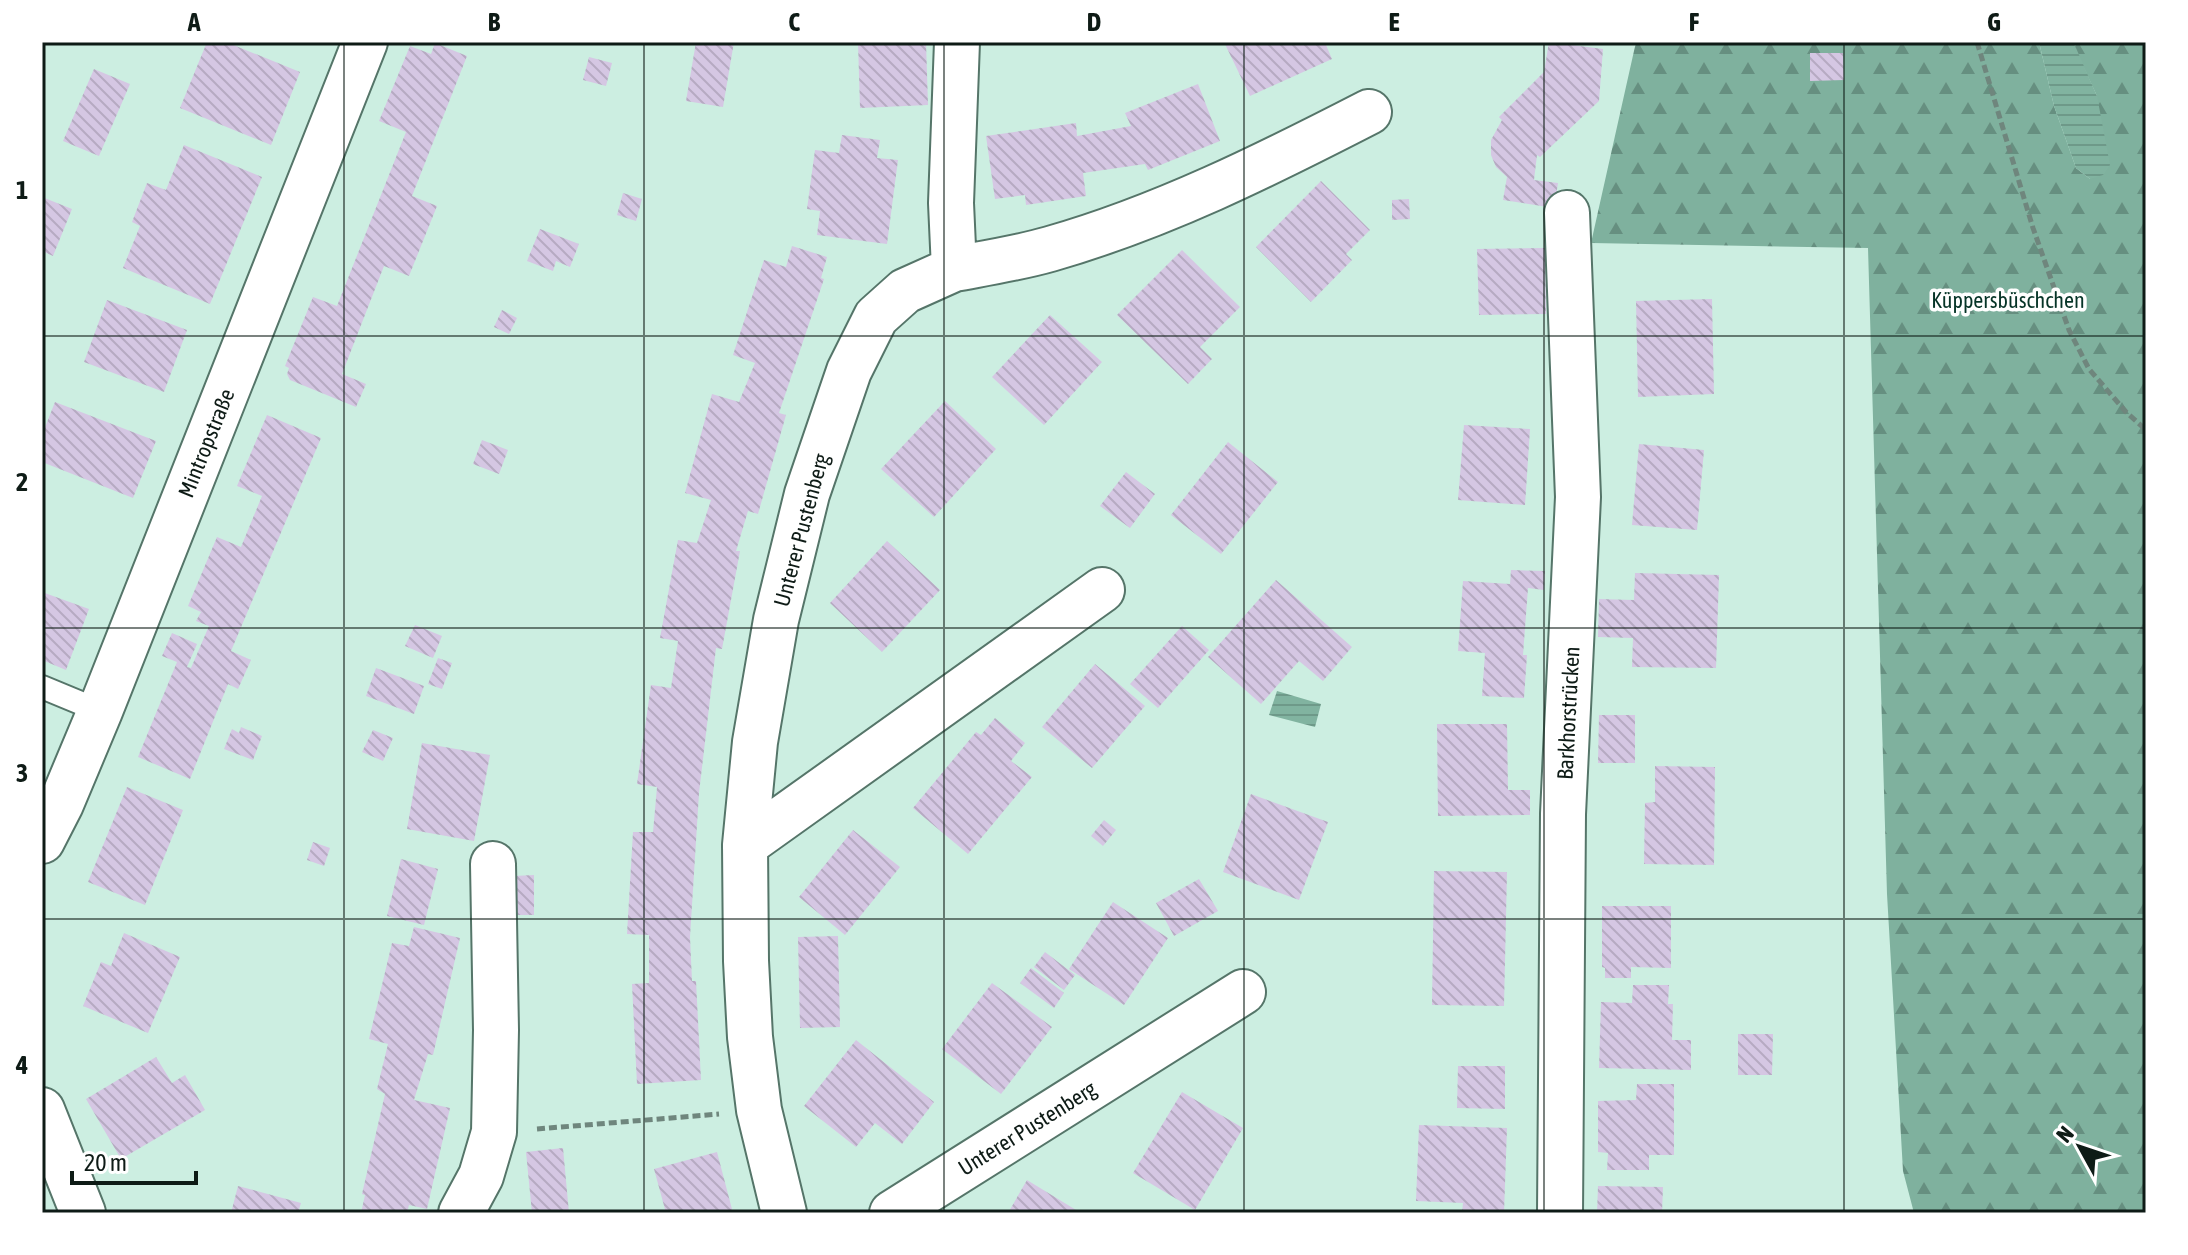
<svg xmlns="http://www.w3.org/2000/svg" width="2188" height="1255" viewBox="0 0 2188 1255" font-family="'Asap Condensed',sans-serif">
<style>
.forest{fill:url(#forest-firs)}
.water{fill:url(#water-rules)}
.building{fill:url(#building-back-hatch)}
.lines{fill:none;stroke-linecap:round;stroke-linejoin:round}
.lane-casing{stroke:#557569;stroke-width:26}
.street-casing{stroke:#557569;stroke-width:48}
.path{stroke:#6f867d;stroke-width:5;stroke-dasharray:8 4;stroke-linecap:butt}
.lane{stroke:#fff;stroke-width:22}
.street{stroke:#fff;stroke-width:44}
.grid{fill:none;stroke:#0e1b16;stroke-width:2;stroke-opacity:0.55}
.labels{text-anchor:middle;stroke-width:7;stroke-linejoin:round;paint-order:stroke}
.park-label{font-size:22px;fill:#063427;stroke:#fff}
.street-label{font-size:22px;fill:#0e1b16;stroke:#fff}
.neatline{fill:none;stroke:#0e1b16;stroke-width:3}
.grid-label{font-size:26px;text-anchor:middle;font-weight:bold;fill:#0e1b16}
</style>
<defs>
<pattern id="forest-firs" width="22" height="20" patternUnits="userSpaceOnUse" patternTransform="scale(2)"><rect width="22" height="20" fill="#7fb19e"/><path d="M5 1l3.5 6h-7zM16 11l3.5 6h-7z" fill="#668f80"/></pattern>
<pattern id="water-rules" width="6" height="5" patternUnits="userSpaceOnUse" patternTransform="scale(2)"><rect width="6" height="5" fill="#81b3a0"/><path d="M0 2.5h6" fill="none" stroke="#6e9989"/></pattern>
<pattern id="building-back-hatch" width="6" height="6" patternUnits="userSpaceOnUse" patternTransform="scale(2)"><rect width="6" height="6" fill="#d5c7e3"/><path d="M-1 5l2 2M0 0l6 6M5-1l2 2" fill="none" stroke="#b6aac2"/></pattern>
</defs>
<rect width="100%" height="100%" fill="#cceee1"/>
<path class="forest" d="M1636,42H2039L2054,106L2076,168L2090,179L2097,96L2072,42H2146V1213H1914L1903,1171L1887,894L1868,248L1591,243Z"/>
<path class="water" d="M2039,42H2072L2076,48L2097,96L2110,165L2103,175L2090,179L2076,168L2054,106Z
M1277,691L1321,704L1315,727L1269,715Z"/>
<path class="building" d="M207,42H226L300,72L271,145L180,108Z
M696,42H734L723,107L686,101Z
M858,42H926L928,105L860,108Z
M1224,42H1335L1326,45L1332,59L1250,96Z
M1549,42L1603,49L1599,101L1540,157L1537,155L1534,180L1558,183L1554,208L1503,200L1507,177L1496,167L1491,155V140L1502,120L1499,117L1544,72Z
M435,43L467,56L412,196L437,206L409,276L384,266L342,374L366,384L356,407L290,380L287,374L289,368L285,366L313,297L337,306L406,132L379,121L410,46L431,54Z
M1810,53H1843L1844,80L1810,81Z
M589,57L612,63L606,86L583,80Z
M94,69L130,84L99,156L63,141Z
M1198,84L1220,141L1148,170L1145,164L1083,173L1086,196L1026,205L1025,195L995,199L986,136L1076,123L1077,136L1131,126L1125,113Z
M842,135L880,140L877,158L898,160L887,244L817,235L820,211L807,209L815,150L839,153Z
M184,145L262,177L210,304L123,268L140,226L132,222L147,183L166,190Z
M1321,181L1370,230L1346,254L1352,260L1311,302L1256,247Z
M623,193L642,199L636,221L617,215Z
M42,197L72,209L53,256L42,251Z
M1409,199L1410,219L1392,220V200Z
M540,229L579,244L570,267L556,261L553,271L527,261Z
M792,246L827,257L821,278L824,279L779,413L786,415L758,514L748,511L736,551H740L722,649L716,648L699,793L690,937L692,981H696L701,1080L637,1084L632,984L649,983V935L627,934L633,832H653L657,787L637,784L651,685L671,688L678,641L660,638L678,540L697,543L711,500L685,493L712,394L739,402L755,363L733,355L764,260L786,267Z
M1545,248L1546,314L1479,315L1477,249Z
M1182,250L1240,307L1200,347L1212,359L1188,384L1117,315Z
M1712,299L1714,394L1638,397L1636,301Z
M107,300L187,330L164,392L84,362Z
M502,310L517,318L509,334L494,327Z
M1050,315L1102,362L1044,425L992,377Z
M945,401L996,449L934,517L881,469Z
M55,402L156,441L133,498L42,462V435Z
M267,415L321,438L231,651L251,660L238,689L228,684L190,779L138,757L177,662L162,656L172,633L197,644L187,667L191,668L209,626L196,621L201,612L188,606L217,537L241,547L262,496L237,486Z
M1464,425L1530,429L1525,505L1458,500Z
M482,440L508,450L499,474L473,464Z
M1228,442L1278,482L1221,554L1171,515Z
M1639,444L1704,450L1697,530L1632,525Z
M1126,472L1155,494L1130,528L1100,506Z
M887,541L940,590L882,652L830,603Z
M1511,570L1545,571L1544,590L1528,588L1523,655H1527L1524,698L1482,696L1485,653L1458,651L1463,581L1510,584Z
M1635,573L1719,575L1716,668L1632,667L1633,638L1598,637L1599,599L1634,600Z
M1276,580L1352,647L1323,681L1299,661L1261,704L1208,657Z
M42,592L89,609L66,670L42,660Z
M415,625L442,636L433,658L405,646Z
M1182,626L1209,650L1158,708L1130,684Z
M438,658L452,663L442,689L428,684Z
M1095,664L1145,706L1092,768L1042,727Z
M376,668L424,686L414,714L366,696Z
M1599,715H1635V763H1598Z
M995,718L1025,743L1011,761L1032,777L968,854L913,808L976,732L981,735Z
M1437,724H1507L1508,790H1530V815L1438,816Z
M241,727L262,736L253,760L224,749L232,729L239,733Z
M373,730L393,738L383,761L362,752Z
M422,743L490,755L474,841L407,829Z
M1655,766L1715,767L1714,865L1644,864L1645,803L1655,802Z
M127,787L183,810L145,905L88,882Z
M1251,794L1328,822L1299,900L1223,872Z
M1104,820L1116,830L1103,846L1091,836Z
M853,830L900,867L845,935L799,897Z
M313,842L330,848L324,866L307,860Z
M401,859L438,869L424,925L387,916Z
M1434,871L1507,872L1504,1006L1432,1005Z
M534,875V915H513L514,876Z
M1199,879L1218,911L1174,936L1156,903Z
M1113,902L1168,938L1124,1005L1069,969Z
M1602,906H1671V968L1631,967V978H1605V968L1602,967Z
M414,927L460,938L433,1055L428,1054L414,1100L450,1108L427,1209L409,1205L407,1213H361L365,1195L362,1194L385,1094L377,1089L388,1044L369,1039L392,943L409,946Z
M124,933L180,957L148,1033L83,1006L101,962L111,966Z
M838,936L840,1027L800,1028L798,937Z
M1045,952L1075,975L1064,990L1034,967Z
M1031,968L1064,993L1054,1008L1020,983Z
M992,983L1052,1027L1001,1094L942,1049Z
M1633,985H1669L1668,1004H1673L1672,1040H1691V1070L1599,1068L1601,1002L1632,1003Z
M1738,1034H1773L1772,1075H1738Z
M856,1040L934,1102L902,1144L875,1123L856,1147L804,1106Z
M156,1057L172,1083L185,1075L205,1110L121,1159L86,1099Z
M1458,1066H1505V1109L1457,1108Z
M1637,1084H1674V1155H1649V1170H1607L1608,1153L1598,1152V1101L1636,1100Z
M1182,1092L1243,1128L1195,1210L1133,1173Z
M1419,1125L1507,1128L1504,1213H1462L1463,1203L1416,1201Z
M563,1148L569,1213H532L526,1152Z
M717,1152L733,1213H666L654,1169Z
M1027,1180L1081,1213H1008Z
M238,1186L301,1203L298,1213H231Z
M1598,1186L1663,1187L1662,1213H1597Z"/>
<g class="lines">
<g class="lane-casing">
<path id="lane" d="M42,687L100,711"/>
</g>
<g class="street-casing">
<path id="street" d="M954,269C986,263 1019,258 1050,249C1162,217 1266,165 1369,112
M42,841L61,804L100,711L365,42
M745,845L1102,590
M42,1110L83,1213
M461,1213L481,1176L494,1132L496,1030L493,864
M784,1213L759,1110L750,1037L746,961L745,845L755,742L776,620L807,494L849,371L876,317L905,291L954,269L951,203L957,42
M892,1213L1243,992
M1560,1213L1563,814L1578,497L1567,213"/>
</g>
<path class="path" d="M1977,42L2033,228L2069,330L2089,369L2126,412L2146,430
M537,1129L719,1114"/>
<use href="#lane" class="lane"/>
<use href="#street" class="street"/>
</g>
<path class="grid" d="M344,42V1213M644,42V1213M944,42V1213M1244,42V1213M1544,42V1213M1844,42V1213M42,336H2146M42,628H2146M42,919H2146"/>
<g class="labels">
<g class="park-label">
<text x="2008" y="308">Küppersbüschchen</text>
</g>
<g class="street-label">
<text transform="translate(206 443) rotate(-68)" y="8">Mintropstraße</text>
<text transform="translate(801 530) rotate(-75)" y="8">Unterer Pustenberg</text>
<text transform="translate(1568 713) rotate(-87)" y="8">Barkhorstrücken</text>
<text transform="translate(1027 1128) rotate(-32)" y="8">Unterer Pustenberg</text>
</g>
</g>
<rect width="2188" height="1255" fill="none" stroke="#ffffff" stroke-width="88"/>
<g transform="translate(2080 1147) rotate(310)" stroke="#ffffff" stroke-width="6" paint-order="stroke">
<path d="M0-6L14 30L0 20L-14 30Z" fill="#0e1b16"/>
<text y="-12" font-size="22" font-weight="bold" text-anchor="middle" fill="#0e1b16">N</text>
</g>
<path d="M72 1171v12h124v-12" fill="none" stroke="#0e1b16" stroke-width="4"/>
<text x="84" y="1171" font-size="24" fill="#0e1b16" stroke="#ffffff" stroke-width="6" paint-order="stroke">20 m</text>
<rect x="44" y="44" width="2100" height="1167" class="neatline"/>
<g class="grid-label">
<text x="194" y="31">A</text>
<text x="494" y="31">B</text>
<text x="794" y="31">C</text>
<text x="1094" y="31">D</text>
<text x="1394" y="31">E</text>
<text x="1694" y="31">F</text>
<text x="1994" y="31">G</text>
<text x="22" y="199">1</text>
<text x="22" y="491">2</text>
<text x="22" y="782">3</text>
<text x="22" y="1074">4</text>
</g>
</svg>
